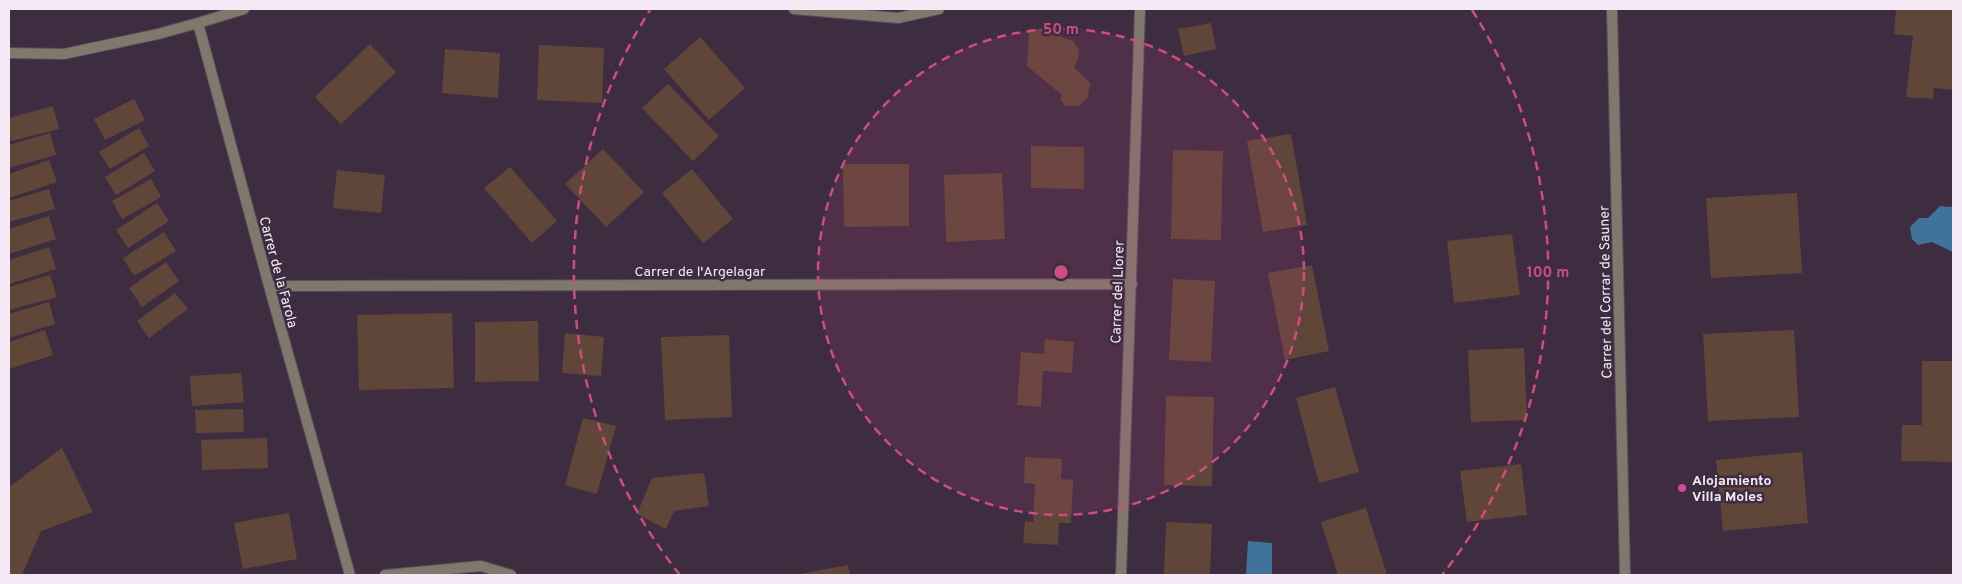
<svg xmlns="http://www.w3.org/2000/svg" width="1962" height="584" viewBox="0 0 1962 584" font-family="Overpass,sans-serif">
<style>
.water{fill:#40739b}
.building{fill:#604639}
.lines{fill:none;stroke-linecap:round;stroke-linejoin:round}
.minor-casing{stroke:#5b4b5d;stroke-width:12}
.minor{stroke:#7f786d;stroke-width:10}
.ring{fill:none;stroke:#cf4c82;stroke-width:2.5;stroke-dasharray:9 6}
.hotel-dot{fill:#d1479c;stroke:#3e2d40;stroke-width:2}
.labels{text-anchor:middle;stroke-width:5;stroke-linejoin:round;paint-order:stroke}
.street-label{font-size:14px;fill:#f5e9f6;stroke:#3e2d40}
.poi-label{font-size:14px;font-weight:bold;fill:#f5e9f6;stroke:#3e2d40;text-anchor:start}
.centre{fill:#cf4c82;stroke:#3e2d40;stroke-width:2.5}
.ring-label{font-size:15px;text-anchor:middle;font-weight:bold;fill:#cf4c82;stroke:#3e2d40;stroke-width:5;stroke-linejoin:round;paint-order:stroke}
</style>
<rect width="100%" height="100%" fill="#3e2d40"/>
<path class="water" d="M1953,205V252L1932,242L1918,245L1912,239L1910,227L1919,218H1928L1940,206L1951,207Z
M1248,541L1272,543V575H1246Z"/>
<path class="building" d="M1896,9H1953V90L1934,88L1933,99L1906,97L1913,36L1894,34Z
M1211,23L1216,49L1184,56L1178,29Z
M1059,26L1061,37L1073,41L1079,50L1078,59L1074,67L1090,83L1088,97L1079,106H1065L1060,99L1062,95L1027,66L1029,30Z
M700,37L745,88L709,120L664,69Z
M370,44L396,72L341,124L315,97Z
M539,45L604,48L602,103L537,100Z
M445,49L500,53L498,98L442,93Z
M668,84L719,136L693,161L642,108Z
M134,99L145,120L105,140L94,119Z
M53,106L59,129L11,141L9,131V118Z
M139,128L149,146L110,169L99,152Z
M50,133L56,155L9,168V145Z
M1291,134L1307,225L1263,232L1247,141Z
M1031,146L1084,147V189L1031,188Z
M603,149L644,192L606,227L565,184Z
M1173,150L1223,151L1221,240L1171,239Z
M144,153L155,171L116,195L105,177Z
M49,160L57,182L9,198V174Z
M843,164H909V226L844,227Z
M510,167L557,221L532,243L484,188Z
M692,169L733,219L703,243L662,193Z
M337,170L385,175L381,213L333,208Z
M1002,173L1005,239L946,242L944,175Z
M151,179L161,197L122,219L112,201Z
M49,189L55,209L9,222V201Z
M1797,193L1802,273L1711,278L1706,198Z
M157,203L169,221L128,248L116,230Z
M49,216L56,239L9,254V229Z
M164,232L176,251L134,276L123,258Z
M1512,234L1520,295L1454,303L1447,241Z
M49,247L56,269L9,284V260Z
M166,262L179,281L142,307L129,288Z
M1312,265L1329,351L1285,360L1268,273Z
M50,275L57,297L9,310V287Z
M1173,279L1215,281L1211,362L1169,360Z
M175,293L188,309L149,338L137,321Z
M49,302L55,324L9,338V314Z
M452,313L454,388L359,390L357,315Z
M538,321L539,381L475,382V322Z
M45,330L53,355L9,369V342Z
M1794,330L1799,417L1708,421L1703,334Z
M565,333L604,337L601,376L562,373Z
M729,335L732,417L665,420L661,337Z
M1045,339L1074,342L1072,373L1043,371L1041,407L1017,405L1021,352L1044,354Z
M1524,348L1527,420L1471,422L1468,350Z
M1922,361H1953V462L1901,461L1902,425H1922Z
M241,373L244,402L192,406L190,376Z
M1335,387L1359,472L1319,483L1296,398Z
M1166,396L1214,397L1212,486L1164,485Z
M243,409L244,432L196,433L195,410Z
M583,418L616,426L597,494L565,485Z
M267,438L268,468L202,470L201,440Z
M62,448L93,512L41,531L22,575H9V487Z
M1802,452L1808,523L1723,531L1716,460Z
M1025,457L1062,459L1061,479L1073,480L1071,523H1059L1058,545L1023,543L1025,521L1033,522L1035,484L1024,483Z
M1521,464L1527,515L1467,522L1460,471Z
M704,473L709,506L674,511L666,529L637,514L652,478Z
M1366,508L1387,575H1338L1321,522Z
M289,513L297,559L243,569L234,523Z
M1166,522L1212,524L1210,575H1164Z
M848,565L850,575H800V574Z"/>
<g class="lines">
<g class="minor-casing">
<path id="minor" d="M244,9L198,23L269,286L350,575
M794,9L898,18L939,9
M1612,9L1625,575
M9,53L64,54L158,34L198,23
M269,286L1132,284
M385,575L481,566L511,575
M1121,575L1140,9"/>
</g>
<use href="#minor" class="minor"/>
</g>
<circle cx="1061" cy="272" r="243" fill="#cf4c82" fill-opacity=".12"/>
<g class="ring">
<circle cx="1061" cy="272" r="243"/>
<path d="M680 575A487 487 0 0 1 650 10M1472 10A487 487 0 0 1 1442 575"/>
</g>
<circle class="hotel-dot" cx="1682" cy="488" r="5"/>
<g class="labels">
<g class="street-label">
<text x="700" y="276">Carrer de l'Argelagar</text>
<text transform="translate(279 272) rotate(75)" y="5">Carrer de la Farola</text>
<text transform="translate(1117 292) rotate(-88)" y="5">Carrer del Llorer</text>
<text transform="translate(1605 292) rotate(-91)" y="5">Carrer del Corrar de Sauner</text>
</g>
<g class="poi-label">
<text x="1692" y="485">Alojamiento<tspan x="1692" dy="16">Villa Moles</tspan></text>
</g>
</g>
<circle cx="1061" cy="272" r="8" class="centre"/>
<g class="ring-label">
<text x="1061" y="34">50 m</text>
<text x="1548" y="277">100 m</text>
</g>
<rect width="1962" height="584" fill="none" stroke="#f5e9f6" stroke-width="20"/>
</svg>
